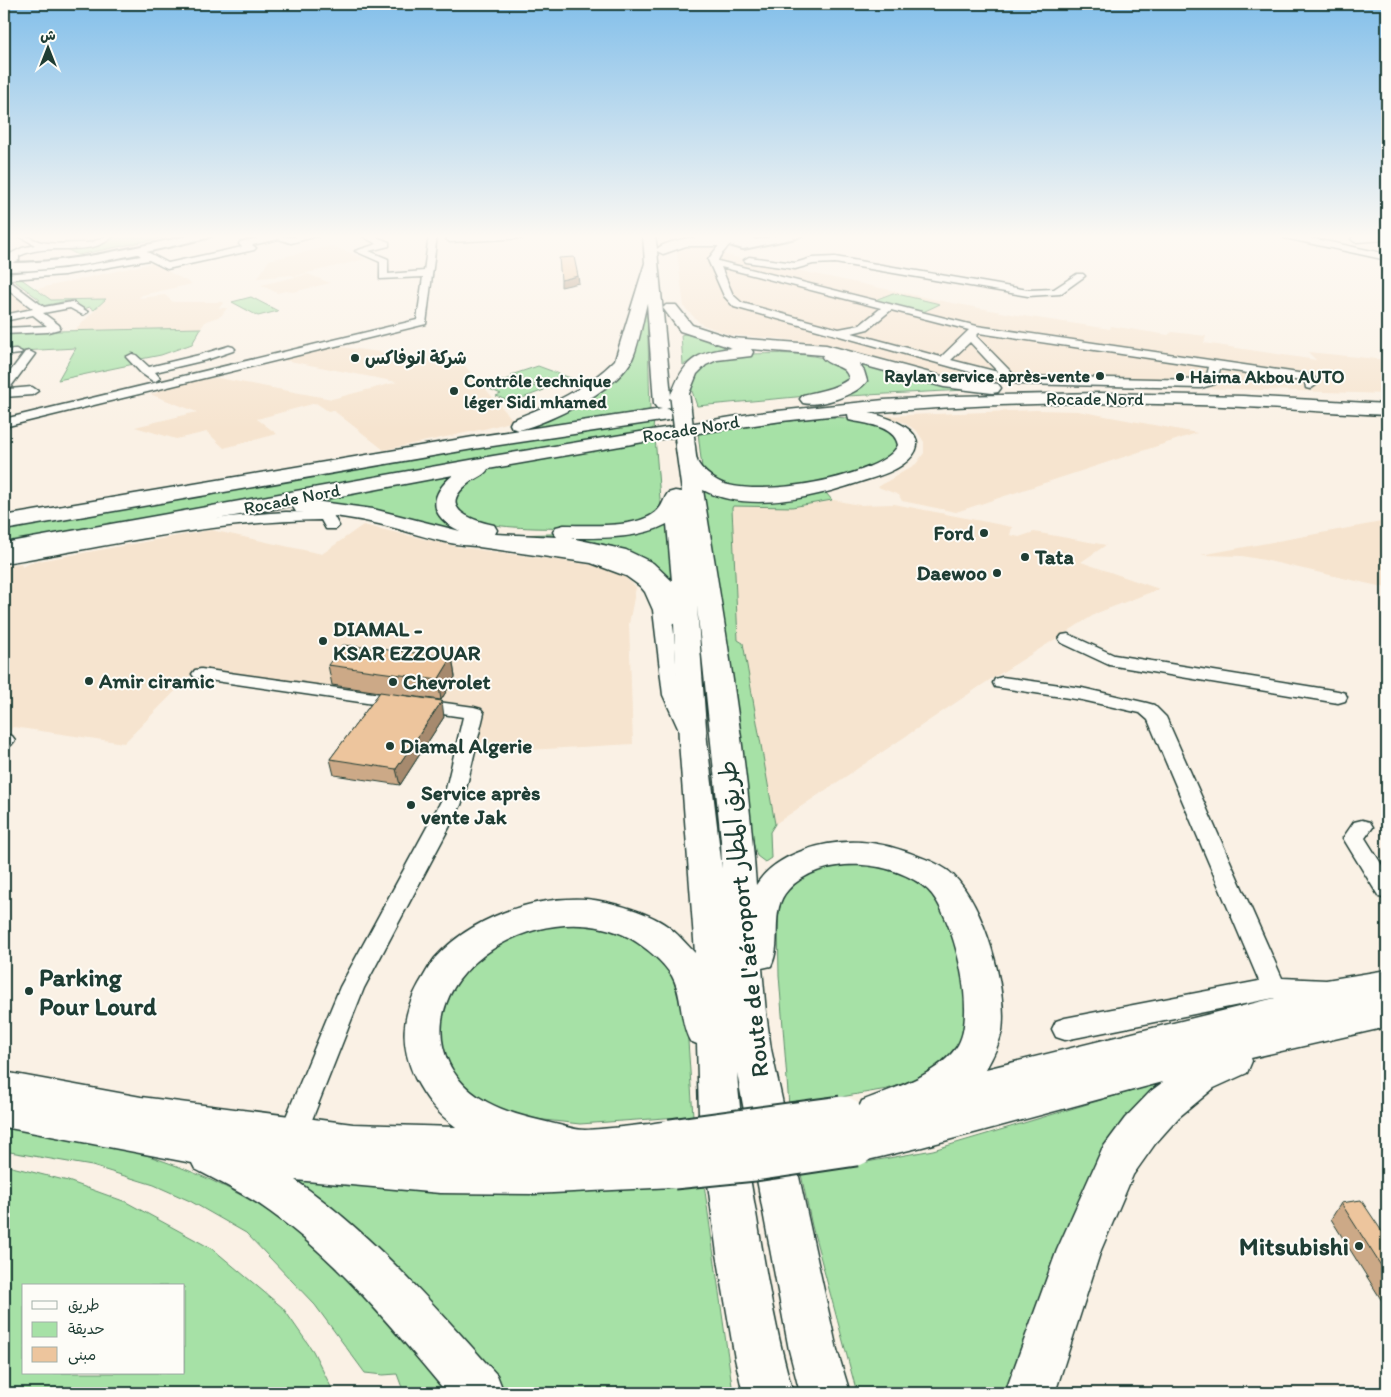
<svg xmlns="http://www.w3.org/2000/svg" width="1391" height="1397" viewBox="0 0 1391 1397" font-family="Itim,'Playpen Sans Arabic',sans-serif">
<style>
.built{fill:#f6e4cf}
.green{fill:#a6e1a6;stroke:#628f6d;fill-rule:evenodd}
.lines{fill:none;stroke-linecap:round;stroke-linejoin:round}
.minor-casing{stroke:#1f3d34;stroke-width:3}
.major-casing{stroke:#1f3d34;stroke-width:4}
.highway-casing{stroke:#1f3d34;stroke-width:3}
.minor{fill:#fdfcf7;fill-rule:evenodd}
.major{fill:#fdfcf7;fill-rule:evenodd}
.highway{fill:#fdfcf7;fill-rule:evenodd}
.highway-bridge-far1-casing{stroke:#1f3d34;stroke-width:22;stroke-linecap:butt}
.highway-bridge-casing{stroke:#1f3d34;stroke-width:47;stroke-linecap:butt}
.highway-bridge-far1{stroke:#fdfcf7;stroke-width:19}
.highway-bridge{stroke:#fdfcf7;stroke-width:43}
.wall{fill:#cca987;stroke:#1f3d34}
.shaded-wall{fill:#a68a6e;stroke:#1f3d34}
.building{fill:#edc59d;stroke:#1f3d34}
.poi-dot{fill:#1f3d34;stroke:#fdfcf7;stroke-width:2}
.labels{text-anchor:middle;stroke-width:4;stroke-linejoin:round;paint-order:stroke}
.far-poi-label{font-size:18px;font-weight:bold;fill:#1f3d34;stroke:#fdfcf7;text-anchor:start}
.far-street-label{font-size:18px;fill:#1f3d34;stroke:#fdfcf7}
.poi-label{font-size:21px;font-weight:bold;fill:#1f3d34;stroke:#fdfcf7;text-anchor:start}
.near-street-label{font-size:25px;fill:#1f3d34;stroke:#fdfcf7}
.near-poi-label{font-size:25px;font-weight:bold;fill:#1f3d34;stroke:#fdfcf7;text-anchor:start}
</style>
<rect width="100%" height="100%" fill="#faf1e5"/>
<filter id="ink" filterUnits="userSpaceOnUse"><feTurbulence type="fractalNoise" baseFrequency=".02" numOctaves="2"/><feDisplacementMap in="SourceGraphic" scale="10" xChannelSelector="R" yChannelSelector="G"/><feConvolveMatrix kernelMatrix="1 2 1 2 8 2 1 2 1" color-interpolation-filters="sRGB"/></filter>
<g filter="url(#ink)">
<path class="built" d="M676,245H704L726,255L942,301L1017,315L1110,329L1111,326L1168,335L1172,332L1206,336L1204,343L1316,360L1308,352L1387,360V394L984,381L938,375L838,347L782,339L730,335L701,324L684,307Z
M332,246L366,259L295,276L291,275L258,278L269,260Z
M152,263L192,284L142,295L139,298L165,295L173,302H224L219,308H227L221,316L206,321L201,328L75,330L106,299L51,300L36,289Z
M308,274L330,283L293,292L286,291L277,293L261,285Z
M4,286L35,310L4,316Z
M332,346L413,356L465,366L514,421L484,429L384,450L333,410L328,411L316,403L257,419L277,434L224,448L207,432L176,439L135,427L197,412L150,394L157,393L158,388L207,376L332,399L397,382L279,359Z
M1036,410L1078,411L1197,433L956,512L902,501L899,495L878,487L916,464L924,453V442L917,431L903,422L883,416Z
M834,500L859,505L894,504L1012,527L1010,535L1019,537L1034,532L1106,545L1081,562L1159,589L1097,613L985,683L775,824L742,641L738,640L732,508L733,506L792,507Z
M1387,521V588L1264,560L1242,556L1201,555Z
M363,525L459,547L593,565L622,575L636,587L629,624L633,744L477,753L483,708L441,701L196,670L124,743L13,727L9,732L4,731V566L21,563L22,567L33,562L211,530L322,554Z"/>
<path class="green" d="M115,235C122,235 128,236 134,237C145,238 152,233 162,238L78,255L64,248L98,246Z
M20,278L51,300L106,299L94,310L90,307L84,309L72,300L42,306L36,301L40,300L12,279Z
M893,293L940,304L923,312L875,300Z
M251,297L278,311L258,316L232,302Z
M645,305L647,306L650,410L518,430L603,385Z
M201,328L192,344L161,355L131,361L134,364L58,380L76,348L4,352V341L10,332Z
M685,334L730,344L806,349L836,354L912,377L985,389L847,396L861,384L864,378C858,368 851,362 841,358C810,345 732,345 700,357C694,359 689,362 683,365L681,335Z
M748,354C771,354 843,348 849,379L842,387L807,396L697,406L692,391L691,378L703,363Z
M538,366L573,379L546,389L511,375Z
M511,378L544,390L512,402L496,396L501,394L485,387Z
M824,417C851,418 880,417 898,439V447L884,461L849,476L788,489H732L706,475L702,468L698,432Z
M654,419L653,430L4,544V527L353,467Z
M655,437L661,511C635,532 507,532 475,521C468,519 461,513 455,510L453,489L482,469Z
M470,469L454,476L445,484L440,489L437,500L438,509L443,516L460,530L511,535L628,532L652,526L669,516L674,584L658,568L646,560L612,546L595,542L501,536L455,531L359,507L291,502Z
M701,486L767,499L826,493L832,500L792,507L733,506L732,508L738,640L743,643L775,824L770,832L771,858L765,862L757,856L754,846Z
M840,861H872L904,873L934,894L949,921L963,980L968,1016L965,1037L949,1061L923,1078L887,1089L789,1106L779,975L778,920L781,896L804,873Z
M572,922L605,926L640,938L681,984L687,1026L693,1116L580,1124L500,1115L460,1085L442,1058L435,1028L445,989L480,951L518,930Z
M1158,1083L1126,1120L1027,1344L1015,1393H857L812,1226L801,1174L933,1150Z
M4,1122C92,1137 178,1158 255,1203C304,1231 348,1279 385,1319C406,1343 434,1367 451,1393H404L397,1374L383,1375L365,1373L315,1305L246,1233L190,1201L154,1185L92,1166L4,1151Z
M4,1165L68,1181L126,1202L214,1250L283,1308L313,1351L334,1393H4ZM24,1286H184V1373H24Z
M280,1173L704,1184L733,1393H507L442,1317Z"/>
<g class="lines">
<g class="minor-casing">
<path id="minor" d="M17,235C29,235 32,240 42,242C55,245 73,243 86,243C97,243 103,234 114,235C91,260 52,240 19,256V260L10,264L7,263L5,261L8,255L22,248L35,245Z
M273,235L291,237L305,235H321L291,243L279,239L252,245L256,248L254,250L167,269L149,260L64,275L11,279V282L44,307L72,302L88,312L83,315L70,308L43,313L59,325L60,327L59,329L48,332L4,334V328L47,326L33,315L4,321V315L33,309L4,286V274L64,269L141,256L133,250L138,247L168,263L242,247L239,244L240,242Z
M360,235H371L389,242V246L369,251L388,259V274L424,271L429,235H437L426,324L4,427V419L417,320L423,277L380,279V262L355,251L377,244Z
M480,235H527L523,238L450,242L446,239L450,236Z
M1281,235H1296L1387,254V260L1285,238Z
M1387,235V240L1355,242L1351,239L1355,236Z
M726,238L730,241C728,250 720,253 718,261L977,326L1305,374L1315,378L1316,385L1310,389L1306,388L1305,382L1302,381L1220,369L1215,384L1201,388L1019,384L981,375L734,307L724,296L708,260C713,252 719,247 723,239ZM721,267L881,308L860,325L839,329L742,303L733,295ZM891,310L969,330L941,357L852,333L868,329ZM979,333L1209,367L1206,379L1200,380L1019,376L1014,375L976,336ZM970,342L998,372L951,360Z
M749,257L795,263L812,258L835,257L1028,290L1054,289L1077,274H1083L1085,276L1060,294L1028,296L835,263L813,264L795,269L746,262L744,260Z
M229,346L233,347L235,349L233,351L206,360L155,372L160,378L154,382L141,373L126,357L132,354L136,355L149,367L199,355Z
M16,349L22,352L20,354L4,356V350Z
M29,351L35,354L9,389L32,387L38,391L32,395L4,397V380L25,352Z
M286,512L332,513L339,526L336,529H326L321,520C210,521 112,546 4,563V553C98,536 191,518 286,512Z
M484,539C540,547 648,543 669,609C678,636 673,667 681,695C685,708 693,721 699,733L696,737L689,739L682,737L663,695L653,610L645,592L640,586L626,576L591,563L479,547L476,544L479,541Z
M1068,634L1114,655L1338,691L1345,693L1347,697L1345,701L1338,703L1109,665L1062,643L1059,639L1062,635Z
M201,669L474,707L481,709L484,713L465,793L461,805L364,988L302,1145L292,1149L282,1145L278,1136L340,987L439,805L445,793L463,717L195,678L192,674L195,670Z
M1002,677L1082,688L1147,703L1154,705L1166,717L1282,978L1326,980L1387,970V990L1326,1000L1274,998L1065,1040L1056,1037L1052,1029L1056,1021L1065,1018L1259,981L1148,720L1140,713L1082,700L995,687L993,683L995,679Z
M4,734L12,736L15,740L11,745L4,747Z
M1362,820L1370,822L1373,827L1365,838L1387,873V899L1379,897L1343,838L1354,822Z"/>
</g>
<g class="major-casing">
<path id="major" d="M193,235H213L207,238C140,253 73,272 4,271V263C69,264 130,248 193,235Z
M725,235H748L756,240L781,235H802L796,238L743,249L722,243L720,241Z"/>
</g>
<g class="highway-casing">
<path id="highway" d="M643,235H655L657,249C668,238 725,231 735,242L728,246H686L663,254L657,251L671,396C683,361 695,352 732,348L680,331L663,308L666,305H676L692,325L732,338L826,345L945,377L992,383L998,384L1001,388L998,392L992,393L944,387L859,364L864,371L867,381C857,395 819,407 803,403L800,399L803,395C819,391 835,389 849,379C846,363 829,368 822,357L823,355L751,349L753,352L751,356L717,360L706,365L697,374L686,401L680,402L674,401L671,398L672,404L669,408L666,409L675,410L677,414L675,418L668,420L473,449L4,530V516L473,437L662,409L657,408L654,404L647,303C643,318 638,351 630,363C613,391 551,422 519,430L512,428L510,424L512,420C550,405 587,389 615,360L645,263Z
M1100,393L1243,396L1387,404V415C1339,413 1292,409 1244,407C1119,401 993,402 869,413C895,418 941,437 902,465C891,473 876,477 863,481C816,497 749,514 703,490C724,621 747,752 756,885C776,853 825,840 861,842C881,843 901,849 920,857C931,861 944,866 953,875C984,905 1008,988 1002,1031C999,1044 993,1057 986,1069L1283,996L1387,978V1027L1251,1058L1252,1061L1247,1073L1214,1088L1179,1117L1155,1144L1133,1175L1101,1250L1055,1393H1005L1057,1250L1102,1149L1125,1118L1151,1091L1163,1082L922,1147L855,1163L840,1157L834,1144L840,1131L860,1124L856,1114L862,1101C893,1088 935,1077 956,1048C979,1018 954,915 928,890C894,859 821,854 788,890C769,910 783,943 771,966L762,968L766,1013L771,1049L837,1350L850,1393H800L789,1350L737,1073C740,1120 748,1166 756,1213C766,1273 776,1334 793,1393H743L735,1359L717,1254L699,1114L697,1044L690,1041C679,1021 683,995 672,976C662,960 645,947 630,938C574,909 497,930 459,980C427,1023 440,1077 487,1102C509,1114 534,1119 559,1125C567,1127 576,1130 585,1130C606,1129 628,1126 649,1124C656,1123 665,1121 671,1122C676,1123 681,1126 686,1128L692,1141L686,1153L694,1167L688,1181L673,1187L533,1194L440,1193L295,1180C373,1234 434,1305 497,1375L504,1393H447C390,1325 333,1254 259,1204C238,1191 216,1180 195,1169L192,1163L4,1127V1072L141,1097L353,1124L456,1127C437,1113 426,1099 415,1078C400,1045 401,1016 419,984C424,976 429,966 435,958C471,918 532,896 586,899C609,901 653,913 671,929C680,936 687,945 695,953L679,741L674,624L670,623C657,604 658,589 637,573C594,540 509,552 456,544C430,540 405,530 379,524C354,518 329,515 304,513L296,512L293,507L295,505L4,557V543L493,456L750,414L884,400L956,396ZM848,414L849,420C865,424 894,425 898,445C883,478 750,500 718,481C712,478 701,469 698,463C694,454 697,445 692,437L685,435L782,421ZM684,435L678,437L675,441L682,492L675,491L668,493C664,498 663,505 658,510C640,529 589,525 564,525L556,527L553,532L557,537L495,534L497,530L494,525C471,520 436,508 469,483C475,478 484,476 488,469ZM453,475C427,497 430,517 460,531L373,509L314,501ZM667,524L672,581L653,563L626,550L571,538C603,538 638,539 667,524ZM697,606L721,840L722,868L707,741Z"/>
</g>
<use href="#minor" class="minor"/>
<use href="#major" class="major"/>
<use href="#highway" class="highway"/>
<g class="highway-bridge-far1-casing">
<path id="highway-bridge-far1" d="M680,397L685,441"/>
</g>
<g class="highway-bridge-casing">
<path id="highway-bridge" d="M671,1141L842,1118
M673,1167L754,1159L855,1144"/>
</g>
<use href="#highway-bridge-far1" class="highway-bridge-far1"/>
<use href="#highway-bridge" class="highway-bridge"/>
</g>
<path class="wall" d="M452,657L455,677L441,700L402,695L444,717L400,785L334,775L330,759L380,692L332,685L328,665Z
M1341,1203L1387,1239V1309L1331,1219Z"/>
<path class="shaded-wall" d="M578,276L579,283L561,287V280Z
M452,657L455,677L441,700L438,680Z
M442,701L444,717L400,785L396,769Z"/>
<path class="building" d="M574,257L578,276L561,280L559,258Z
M343,645L452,657L438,680L328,665Z
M380,692L442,701L396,769L330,759Z
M1361,1200L1387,1239V1275L1341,1203Z"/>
</g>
<linearGradient id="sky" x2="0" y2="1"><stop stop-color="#83bfea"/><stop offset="0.55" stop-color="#fdf9f3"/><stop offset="1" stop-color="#fdf9f3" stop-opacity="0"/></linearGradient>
<rect width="1391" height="430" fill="url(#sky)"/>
<g class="poi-dot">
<circle cx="355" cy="358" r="5"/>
<circle cx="1100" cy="376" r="5"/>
<circle cx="1180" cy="377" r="5"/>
<circle cx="454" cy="391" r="5"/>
<circle cx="984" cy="533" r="5"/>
<circle cx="1025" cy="557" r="5"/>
<circle cx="997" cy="573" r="5"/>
<circle cx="323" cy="641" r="5"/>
<circle cx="89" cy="681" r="5"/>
<circle cx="393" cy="682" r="5"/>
<circle cx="390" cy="746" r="5"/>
<circle cx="411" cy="805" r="5"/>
<circle cx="29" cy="991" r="5"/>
<circle cx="1359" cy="1246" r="5"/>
</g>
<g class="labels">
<g class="far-poi-label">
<text x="365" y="364">شركة انوفاكس</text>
<text x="1090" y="382" text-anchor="end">Raylan service après-vente</text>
<text x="1190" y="383">Haima Akbou AUTO</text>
<text x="464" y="387">Contrôle technique<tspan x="464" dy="21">léger Sidi mhamed</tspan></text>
</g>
<g class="far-street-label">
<text x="1095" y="405">Rocade Nord</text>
<text transform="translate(691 429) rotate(-9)" y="6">Rocade Nord</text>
<text transform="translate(292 499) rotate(-11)" y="6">Rocade Nord</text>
</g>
<g class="poi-label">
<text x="974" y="540" text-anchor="end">Ford</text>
<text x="1035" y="564">Tata</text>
<text x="987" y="580" text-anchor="end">Daewoo</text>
<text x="333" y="636">DIAMAL -<tspan x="333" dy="24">KSAR EZZOUAR</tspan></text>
<text x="99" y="688">Amir ciramic</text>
<text x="403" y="689">Chevrolet</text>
<text x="400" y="753">Diamal Algerie</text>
<text x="421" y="800">Service après<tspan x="421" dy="24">vente Jak</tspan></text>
</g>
<g class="near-street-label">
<text transform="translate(743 919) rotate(-96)" y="9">Route de l'aéroport طريق المطار</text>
</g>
<g class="near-poi-label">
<text x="39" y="986">Parking<tspan x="39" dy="29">Pour Lourd</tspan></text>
<text x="1349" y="1255" text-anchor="end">Mitsubishi</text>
</g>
</g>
<rect width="1391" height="1397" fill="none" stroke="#fdfcf7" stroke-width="20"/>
<rect x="10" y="10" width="1371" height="1377" fill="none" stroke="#1f3d34" stroke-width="2" filter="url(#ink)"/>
<rect x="22" y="1284" width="162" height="90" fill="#fdfcf7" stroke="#a4b0a9"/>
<rect x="32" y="1301" width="25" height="8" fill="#fdfcf7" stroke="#a4b0a9"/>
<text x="68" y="1310" font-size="15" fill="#1f3d34">طريق</text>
<rect x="32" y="1322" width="25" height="15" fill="#a6e1a6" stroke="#a4b0a9"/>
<text x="68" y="1334" font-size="15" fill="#1f3d34">حديقة</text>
<rect x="32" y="1347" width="25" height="15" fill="#edc59d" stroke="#a4b0a9"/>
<text x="68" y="1360" font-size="15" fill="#1f3d34">مبنى</text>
<g transform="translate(48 48)" stroke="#fdfcf7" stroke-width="4" paint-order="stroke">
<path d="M0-4L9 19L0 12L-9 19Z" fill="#1f3d34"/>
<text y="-8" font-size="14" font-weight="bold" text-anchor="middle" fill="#1f3d34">ش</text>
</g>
</svg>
